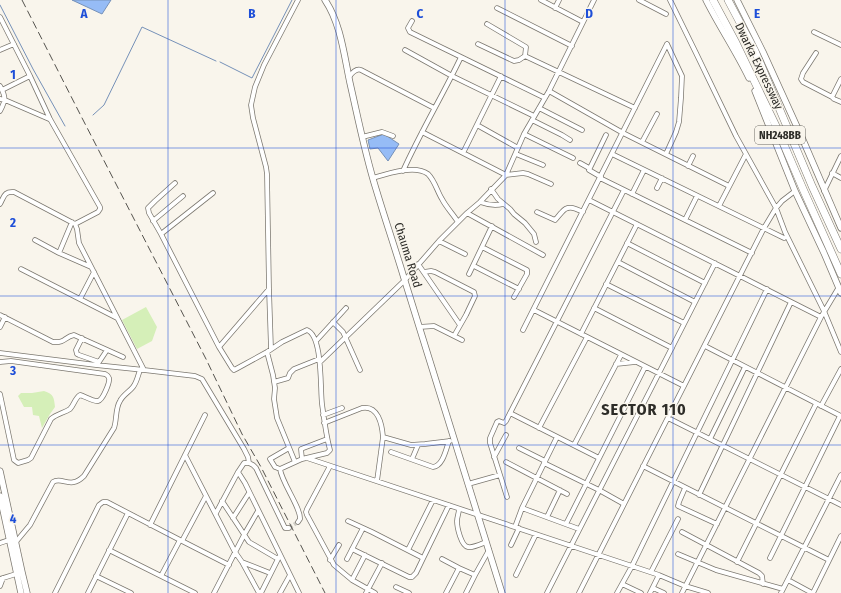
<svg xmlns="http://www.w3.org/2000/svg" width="841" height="593" viewBox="0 0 841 593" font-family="'Fira Sans Condensed',sans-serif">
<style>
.green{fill:#d5efb8}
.water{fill:#96bcf6;stroke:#7691b8}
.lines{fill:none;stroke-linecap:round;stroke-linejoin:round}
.stream{stroke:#7691b8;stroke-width:1}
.street-tunnel{stroke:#d0cdc5;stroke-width:4;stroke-dasharray:4 2;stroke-linecap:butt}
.street-casing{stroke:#7c7870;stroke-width:5.5}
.secondary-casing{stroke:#7c7870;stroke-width:7}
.highway-casing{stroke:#7c7870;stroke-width:8}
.street{stroke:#fff;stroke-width:4}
.secondary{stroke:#fff;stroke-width:5.5}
.highway{stroke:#fff;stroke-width:7}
.rail{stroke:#55534e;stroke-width:1;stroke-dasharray:8 4;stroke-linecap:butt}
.grid{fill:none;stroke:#1d4ed8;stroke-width:1;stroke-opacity:0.55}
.labels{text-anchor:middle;stroke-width:3;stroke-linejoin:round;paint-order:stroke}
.shield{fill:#f9f5ec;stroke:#6a6863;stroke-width:1}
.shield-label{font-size:11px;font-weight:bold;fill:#2d2c28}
.street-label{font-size:12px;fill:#2d2c28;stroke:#f9f5ec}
.district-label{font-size:16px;font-weight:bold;letter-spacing:1px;fill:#2d2c28;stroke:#f9f5ec}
.grid-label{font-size:13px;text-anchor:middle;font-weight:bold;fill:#1d4ed8;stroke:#f9f5ec;stroke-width:3;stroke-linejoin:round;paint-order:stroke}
</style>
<rect width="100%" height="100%" fill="#f9f5ec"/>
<path class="green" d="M146,307L157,327L152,341L137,349L122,320Z
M44,391C54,394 54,398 55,407L50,414L42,428L39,416L33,415L32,407H24L18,396L21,393H32Z"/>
<path class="water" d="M72,0H111L102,14Z
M384,134L399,144L388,161L378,148L370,149L368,140Z"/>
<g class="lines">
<path class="stream" d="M0,5L33,69L65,126
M220,62L252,78L292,0
M93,115L104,105L142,27L216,61"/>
<path class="street-tunnel" d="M289,528L298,522"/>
<g class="street-casing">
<path id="street" d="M541,0L583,22
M639,0L666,14
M670,0L696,53L736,136L776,208L785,232L824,311L841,352
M497,8L572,46
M555,8L559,0
M0,17L30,76L50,119L100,207V209L98,212L75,224L77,229L79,243L144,370
M412,21L408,28L410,32L545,98
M487,24L526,47L525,56
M814,32L841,45
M478,44L514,61L519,60L525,56L635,108
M0,50L14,44
M405,50L452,76L534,116
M816,53L803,73L801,79L803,82L832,97L834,99L841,102
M349,77C352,73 356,68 361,70L434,108
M0,86C6,97 6,100 0,111
M2,90L30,76
M549,91L623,133L729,186
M832,97L841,79
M0,99L5,100L49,119
M539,108L582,130
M532,120L562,135L570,140
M477,125L518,148
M422,132L506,175L523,173L528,174L551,184
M524,134L573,158
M362,137L382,132L393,136
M642,142L657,114
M463,153L501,76
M516,154L543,165
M612,154L784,238
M666,154L676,132L679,122L681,98L682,76L667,44
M580,163L589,168
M688,166L693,156
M403,171C421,131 443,95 461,57
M832,173L841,178
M601,177L589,170L606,135
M373,178C386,174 415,164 428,174C435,181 437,191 442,199C446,207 453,214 458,222
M600,178L752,253
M657,188L662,178
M491,189L498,199L510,209L514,214L525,223L534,234L536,242
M824,191L841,156
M213,193L161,234L219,347L232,368L234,370L236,369L267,352L282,342L307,330C323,336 320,388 322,404C324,419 326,435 330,450L327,453L302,459L280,469C282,483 301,508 300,519L298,522
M632,194L644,170
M589,200L740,276L821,317
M480,202C488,205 495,206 503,204
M0,204C4,197 4,191 14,192L75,224
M719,206L746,154
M537,212L555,220C558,217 559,215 562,212C568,204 576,209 583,212
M467,213L543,255
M685,220L697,196
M153,221L183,196
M161,234L149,213L148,208L155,201L175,183
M35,240L59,253L91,267
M439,241L465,254
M627,243L705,283
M482,247L527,270V274L514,297
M59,253L72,222
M618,262L695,302
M418,264L460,325
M474,266L519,289
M21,269L117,318
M424,272L431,271L435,272L474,292L475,296L466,315L454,336
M469,274L492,226
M606,284L684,323
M80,299L94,272
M594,308L672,348
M534,310L684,386
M0,315L53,342C66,343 64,337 74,335L123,357
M333,322L343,332L360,370
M0,327L5,317
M419,327L434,326L462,340
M523,330L667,44
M581,334L637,224
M82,338L76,350L77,354L79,355L99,362L107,350
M316,341L346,308
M705,346L841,416
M219,347L269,289
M271,349L269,289L267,174L266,167L253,118L251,105L255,87L264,65L298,0
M267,352L273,375L275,388L274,399L277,418L295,462
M0,353L96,365L144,370L195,376L202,379L244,449L248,457L249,463L253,465L256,468L285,528H289
M0,362L11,361L105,374C107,375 108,375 109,378C110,382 103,400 98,401C94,402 84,396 80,395C75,398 74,405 70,409C64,413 56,414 51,419L31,458L28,460L18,463L14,460L0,394
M320,362L405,280L439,241L467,213L480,202L506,175L524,134L549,91L594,0
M616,364L635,362
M274,382L288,378L290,373L294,369L319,359
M821,406L841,369
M510,413L599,458
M323,415L342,408
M668,418L841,505
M324,423L362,408C378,405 382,424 383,437L377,481
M539,428L587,337
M383,437L411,445L425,444L450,441
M710,439L745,367
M574,445L621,355
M519,448L545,461
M391,452L433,467C443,466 446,449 449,441
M185,455L235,552L242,562L259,593
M494,457L506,435
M307,458L659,575L685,586L708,593
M302,459L301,449L327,439
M412,459L418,445
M506,462L567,494
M544,463L599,490L624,504
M330,466L307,509L306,512L307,515L334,565L352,580L375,593
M643,466L829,560
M280,469L275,467L270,459L289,448
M238,472L245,483L299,593
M468,484L500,475
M685,488L679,502L678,506L717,524
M699,495L791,302
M507,497L490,443V438L497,422L499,421L504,423L506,421L624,190
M222,501L249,542L278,559
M522,508L579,529
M459,509C459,513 457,517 457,521C457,527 461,546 468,547C473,548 481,544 486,542
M216,513L238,472L244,463H249
M547,517L560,490
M233,518L249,493
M348,521L372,532L423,558
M566,524L645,367
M150,525L205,415
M515,527L522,508L557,437
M682,532L759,573L762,576L763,584
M182,541L206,496
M0,543L12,539
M15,543L30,525L53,482C62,476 70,490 84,476L114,428C117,420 115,409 120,401C123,395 129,392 133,387C137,382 138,375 140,370
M511,545L519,528
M352,549L409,577H412L416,573L449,505
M109,550L195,593
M408,550L433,500
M678,554L716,570L783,589
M770,558L840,416
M347,559L363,528
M442,559L459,568
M330,560L339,545
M242,562L270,573
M737,562L816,404
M651,572L678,519
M516,575L536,534
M96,576L131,593
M161,576L180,540L229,565
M0,579L16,574
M352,580L365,555
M788,580L812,593
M622,584L641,593
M0,586L3,578
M396,587L409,593
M653,588L664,593
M55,593L99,505L103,502H107L180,540
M88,593L128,513
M214,593L244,535L258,511
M261,593L279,557
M280,593L290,575
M366,593L382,563
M446,593L459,568L475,575L489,550
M466,593L475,575
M547,593L715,263
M579,593L764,228L776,208L782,201L795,191
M617,593L632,566L767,289
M650,593L659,575
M682,593L821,317L839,287
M781,593L841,475
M813,593L841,536"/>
</g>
<g class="secondary-casing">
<path id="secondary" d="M325,0C341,24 344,55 350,83C358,118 365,154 376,189C385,219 395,248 404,278C436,383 469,488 502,593
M706,0C719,26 736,51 749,78
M737,0L763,52L803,140L841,228
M755,91L795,191L824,253L841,293
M0,471L22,572L27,593
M0,496L21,593"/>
</g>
<g class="highway-casing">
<path id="highway" d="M713,0L736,43L776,126L803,189L841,274
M728,0L755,51L812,186L841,249"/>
</g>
<use href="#street" class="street"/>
<use href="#secondary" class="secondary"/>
<use href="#highway" class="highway"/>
<path class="rail" d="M22,0L80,114L206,359L242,434L261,467L325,593"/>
</g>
<path class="grid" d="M168,0V593M336,0V593M505,0V593M673,0V593M0,148H841M0,296H841M0,445H841"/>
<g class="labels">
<rect class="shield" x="755" y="126" width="50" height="18" rx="3"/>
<g class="shield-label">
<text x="780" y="139">NH248BB</text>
</g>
<g class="street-label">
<text transform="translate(759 66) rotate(64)" y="4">Dwarka Expressway</text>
<text transform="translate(408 255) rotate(73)" y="4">Chauma Road</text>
</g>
<g class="district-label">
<text x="644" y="415">SECTOR 110</text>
</g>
</g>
<g class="grid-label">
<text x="84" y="18">A</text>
<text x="252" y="18">B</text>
<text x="420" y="18">C</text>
<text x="589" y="18">D</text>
<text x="757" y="18">E</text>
<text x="13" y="79">1</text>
<text x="13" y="227">2</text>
<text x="13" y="375">3</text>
<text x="13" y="523">4</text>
</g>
</svg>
